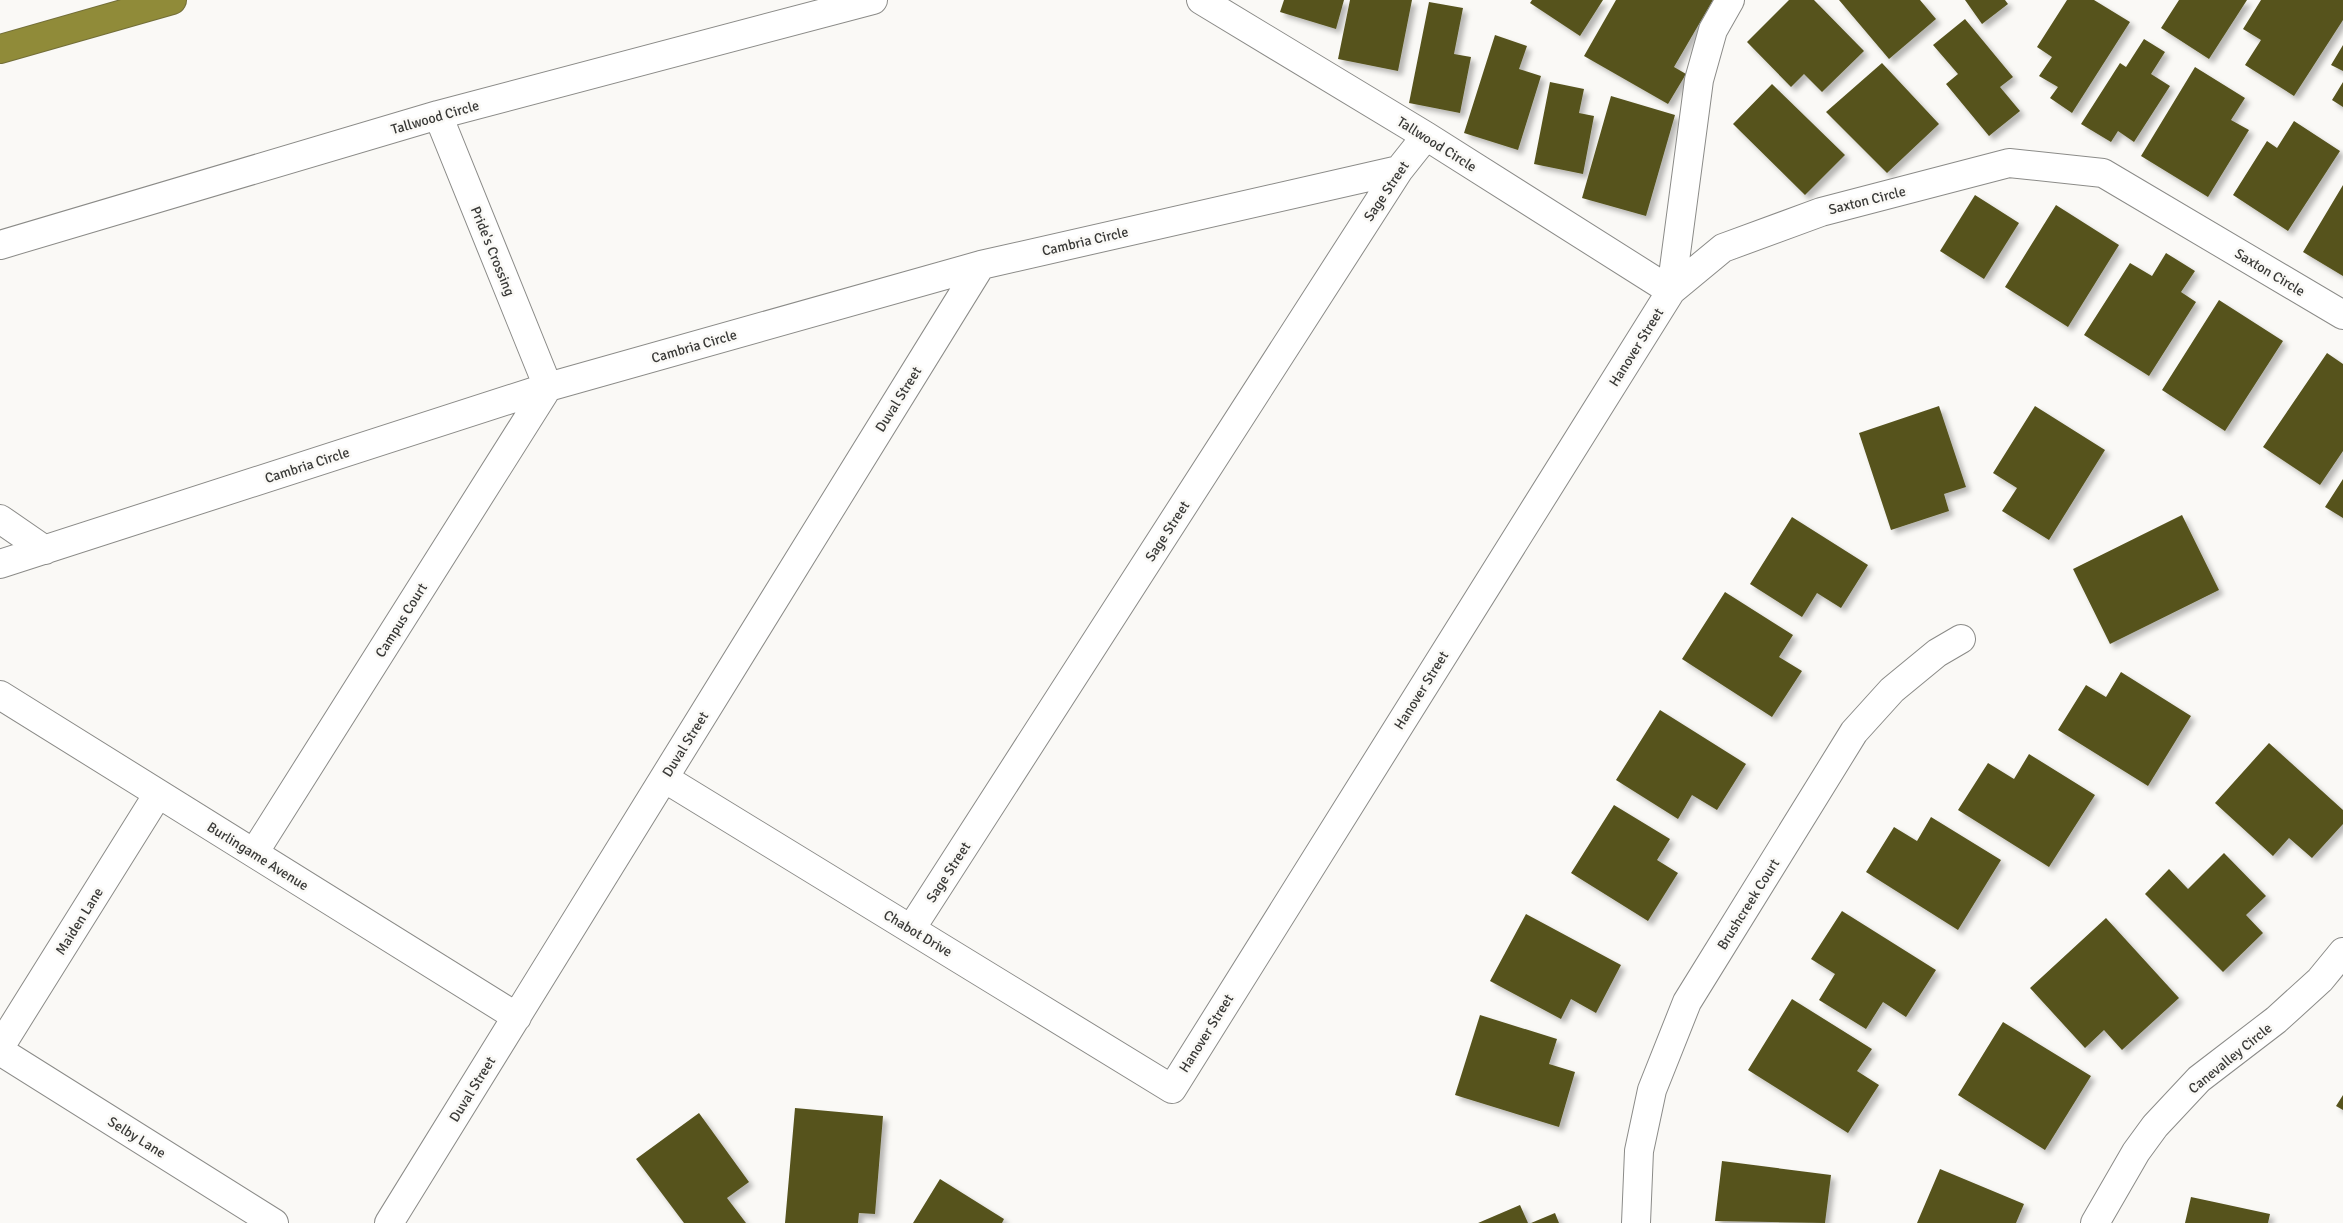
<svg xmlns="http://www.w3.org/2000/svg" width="2343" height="1223" viewBox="0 0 2343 1223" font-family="Signika,sans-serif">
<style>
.building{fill:#56531f;filter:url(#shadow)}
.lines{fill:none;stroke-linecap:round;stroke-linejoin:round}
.street-casing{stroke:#8b8b88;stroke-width:30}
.highway-casing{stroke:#726e38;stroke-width:30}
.street{stroke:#fff;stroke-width:28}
.highway{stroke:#908b39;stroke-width:28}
.labels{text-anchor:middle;stroke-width:5;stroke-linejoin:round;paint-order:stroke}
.street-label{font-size:14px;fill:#393937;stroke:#faf9f6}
</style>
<defs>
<filter id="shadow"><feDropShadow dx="4.5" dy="4.5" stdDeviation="2.5" flood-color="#0004"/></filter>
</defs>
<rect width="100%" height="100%" fill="#faf9f6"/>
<path class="building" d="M1284,0H1344L1336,29L1280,12Z
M1350,0H1412L1398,71L1338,59Z
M1532,0H1603L1580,36L1530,3Z
M1616,0H1713L1674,67L1686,74L1668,104L1584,56Z
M1789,0H1814L1864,51L1822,92L1804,74L1791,87L1747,42Z
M1839,0H1920L1936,19L1889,59Z
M1965,0H2005L2008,4L1982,24Z
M2067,0H2094L2130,22L2072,113L2050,98L2058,87L2039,76L2052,57L2037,47Z
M2179,0H2247L2209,59L2161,28Z
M2261,0H2343V20L2294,96L2245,65L2261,40L2243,29Z
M1429,2L1463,8L1454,54L1471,57L1460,113L1409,103Z
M1965,19L2013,77L2000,87L2020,111L1989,136L1946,84L1958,74L1933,45Z
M1495,35L1527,46L1519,69L1541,76L1518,150L1464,133Z
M2144,39L2165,52L2151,74L2170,86L2134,142L2118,131L2111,142L2081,124L2120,63L2126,67Z
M2343,45V71L2331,65Z
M1882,63L1939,124L1887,173L1826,112Z
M2195,67L2245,98L2231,120L2249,130L2208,197L2141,156Z
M1550,82L1584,89L1579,113L1594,116L1583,174L1534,164Z
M2343,82V107L2332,100Z
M1772,84L1845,155L1805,195L1733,124Z
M1611,96L1675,115L1646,216L1582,198Z
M2294,121L2340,151L2288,231L2233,195L2267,141L2277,148Z
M2343,185V276L2303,252Z
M1975,195L2019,223L1984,279L1940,251Z
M2056,205L2119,245L2068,327L2005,287Z
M2166,253L2195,271L2181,292L2196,302L2149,376L2084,335L2130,263L2152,276Z
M2219,300L2283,341L2225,431L2162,390Z
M2327,353L2343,364V451L2320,485L2263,447Z
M1939,406L1966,487L1944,494L1949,511L1891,530L1859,433Z
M2035,406L2105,450L2049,540L2002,511L2017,488L1993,473Z
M2343,479V518L2325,507Z
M2182,515L2219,590L2110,644L2073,569Z
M1792,517L1868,565L1841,608L1817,593L1802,617L1750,584Z
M1725,592L1793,635L1779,657L1802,671L1772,717L1682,659Z
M2121,672L2191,716L2148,786L2058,730L2086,685L2106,697Z
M1660,710L1746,764L1717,810L1692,795L1678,819L1616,780Z
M2269,743L2343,810V824L2312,858L2289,838L2273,856L2215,803Z
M2029,754L2095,795L2049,867L1958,810L1988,763L2014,779Z
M1614,805L1670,839L1657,860L1678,873L1648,921L1571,873Z
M1931,817L2001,860L1958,930L1866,872L1894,827L1917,841Z
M2224,853L2266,896L2246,915L2263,933L2223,972L2145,894L2169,869L2188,889Z
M1842,911L1936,970L1906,1017L1883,1002L1866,1029L1819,1000L1835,974L1811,959Z
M1526,914L1621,965L1596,1013L1571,999L1561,1019L1490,981Z
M2106,918L2179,998L2122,1050L2104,1030L2085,1048L2030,988Z
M1792,999L1872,1049L1857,1071L1879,1085L1848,1133L1748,1070Z
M1480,1015L1557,1039L1549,1064L1575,1072L1559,1127L1455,1095Z
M2003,1022L2091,1076L2045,1150L1958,1095Z
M2343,1095V1110L2336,1106Z
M795,1108L883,1116L875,1214L859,1213L858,1223H785Z
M699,1113L749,1182L727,1198L746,1223H684L636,1159Z
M1722,1161L1831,1175L1825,1223L1715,1221Z
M1940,1169L2024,1204L2016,1223H1917Z
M940,1179L1004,1219L1002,1223H913Z
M2191,1197L2270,1214L2268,1223H2185Z
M1520,1205L1528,1223H1478Z
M1555,1213L1559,1223H1531Z"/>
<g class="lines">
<g class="street-casing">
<path id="street" d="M1201,0L1426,136L1671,291
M0,245L438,115L873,0
M1671,291L1699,80L1713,30L1730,0
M0,519L45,550
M0,564L548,387L981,265L1399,170
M0,695L517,1017
M664,778L1172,1089L1671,291L1723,248L1821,212L2009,163L2103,173L2343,315
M254,853L548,387L438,115
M911,929L1399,170L1426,136
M0,1047L158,794
M0,1051L274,1223
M389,1223L981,265
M1636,1223L1639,1151L1652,1090L1687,1002L1854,732L1892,690L1937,653L1961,639
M2095,1223L2136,1152L2155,1126L2199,1079L2276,1020L2320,980L2343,952"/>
</g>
<g class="highway-casing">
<path id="highway" d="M0,49L172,0"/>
</g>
<use href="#street" class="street"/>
<use href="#highway" class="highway"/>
</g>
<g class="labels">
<g class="street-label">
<text transform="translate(435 117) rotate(-16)" y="5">Tallwood Circle</text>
<text transform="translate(1437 144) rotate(32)" y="5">Tallwood Circle</text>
<text transform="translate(1386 191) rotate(-56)" y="5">Sage Street</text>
<text transform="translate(1867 200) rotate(-14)" y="5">Saxton Circle</text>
<text transform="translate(1085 241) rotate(-13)" y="5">Cambria Circle</text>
<text transform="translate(493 251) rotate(68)" y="5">Pride's Crossing</text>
<text transform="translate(2270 272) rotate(31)" y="5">Saxton Circle</text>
<text transform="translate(694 346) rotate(-16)" y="5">Cambria Circle</text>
<text transform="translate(1636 347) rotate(-58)" y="5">Hanover Street</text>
<text transform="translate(898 399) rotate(-58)" y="5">Duval Street</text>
<text transform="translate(307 465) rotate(-18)" y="5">Cambria Circle</text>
<text transform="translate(1167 531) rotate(-57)" y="5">Sage Street</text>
<text transform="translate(401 620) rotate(-58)" y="5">Campus Court</text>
<text transform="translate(1421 690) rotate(-58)" y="5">Hanover Street</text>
<text transform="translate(685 744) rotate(-58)" y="5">Duval Street</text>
<text transform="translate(258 856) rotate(32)" y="5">Burlingame Avenue</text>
<text transform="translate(948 872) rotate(-57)" y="5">Sage Street</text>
<text transform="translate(1748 904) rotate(-58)" y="5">Brushcreek Court</text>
<text transform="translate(79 921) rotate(-58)" y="5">Maiden Lane</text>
<text transform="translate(918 933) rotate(31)" y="5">Chabot Drive</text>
<text transform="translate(1206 1033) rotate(-58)" y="5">Hanover Street</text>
<text transform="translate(2230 1058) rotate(-39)" y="5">Canevalley Circle</text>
<text transform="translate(472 1089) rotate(-58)" y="5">Duval Street</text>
<text transform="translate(137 1137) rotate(32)" y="5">Selby Lane</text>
</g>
</g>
</svg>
